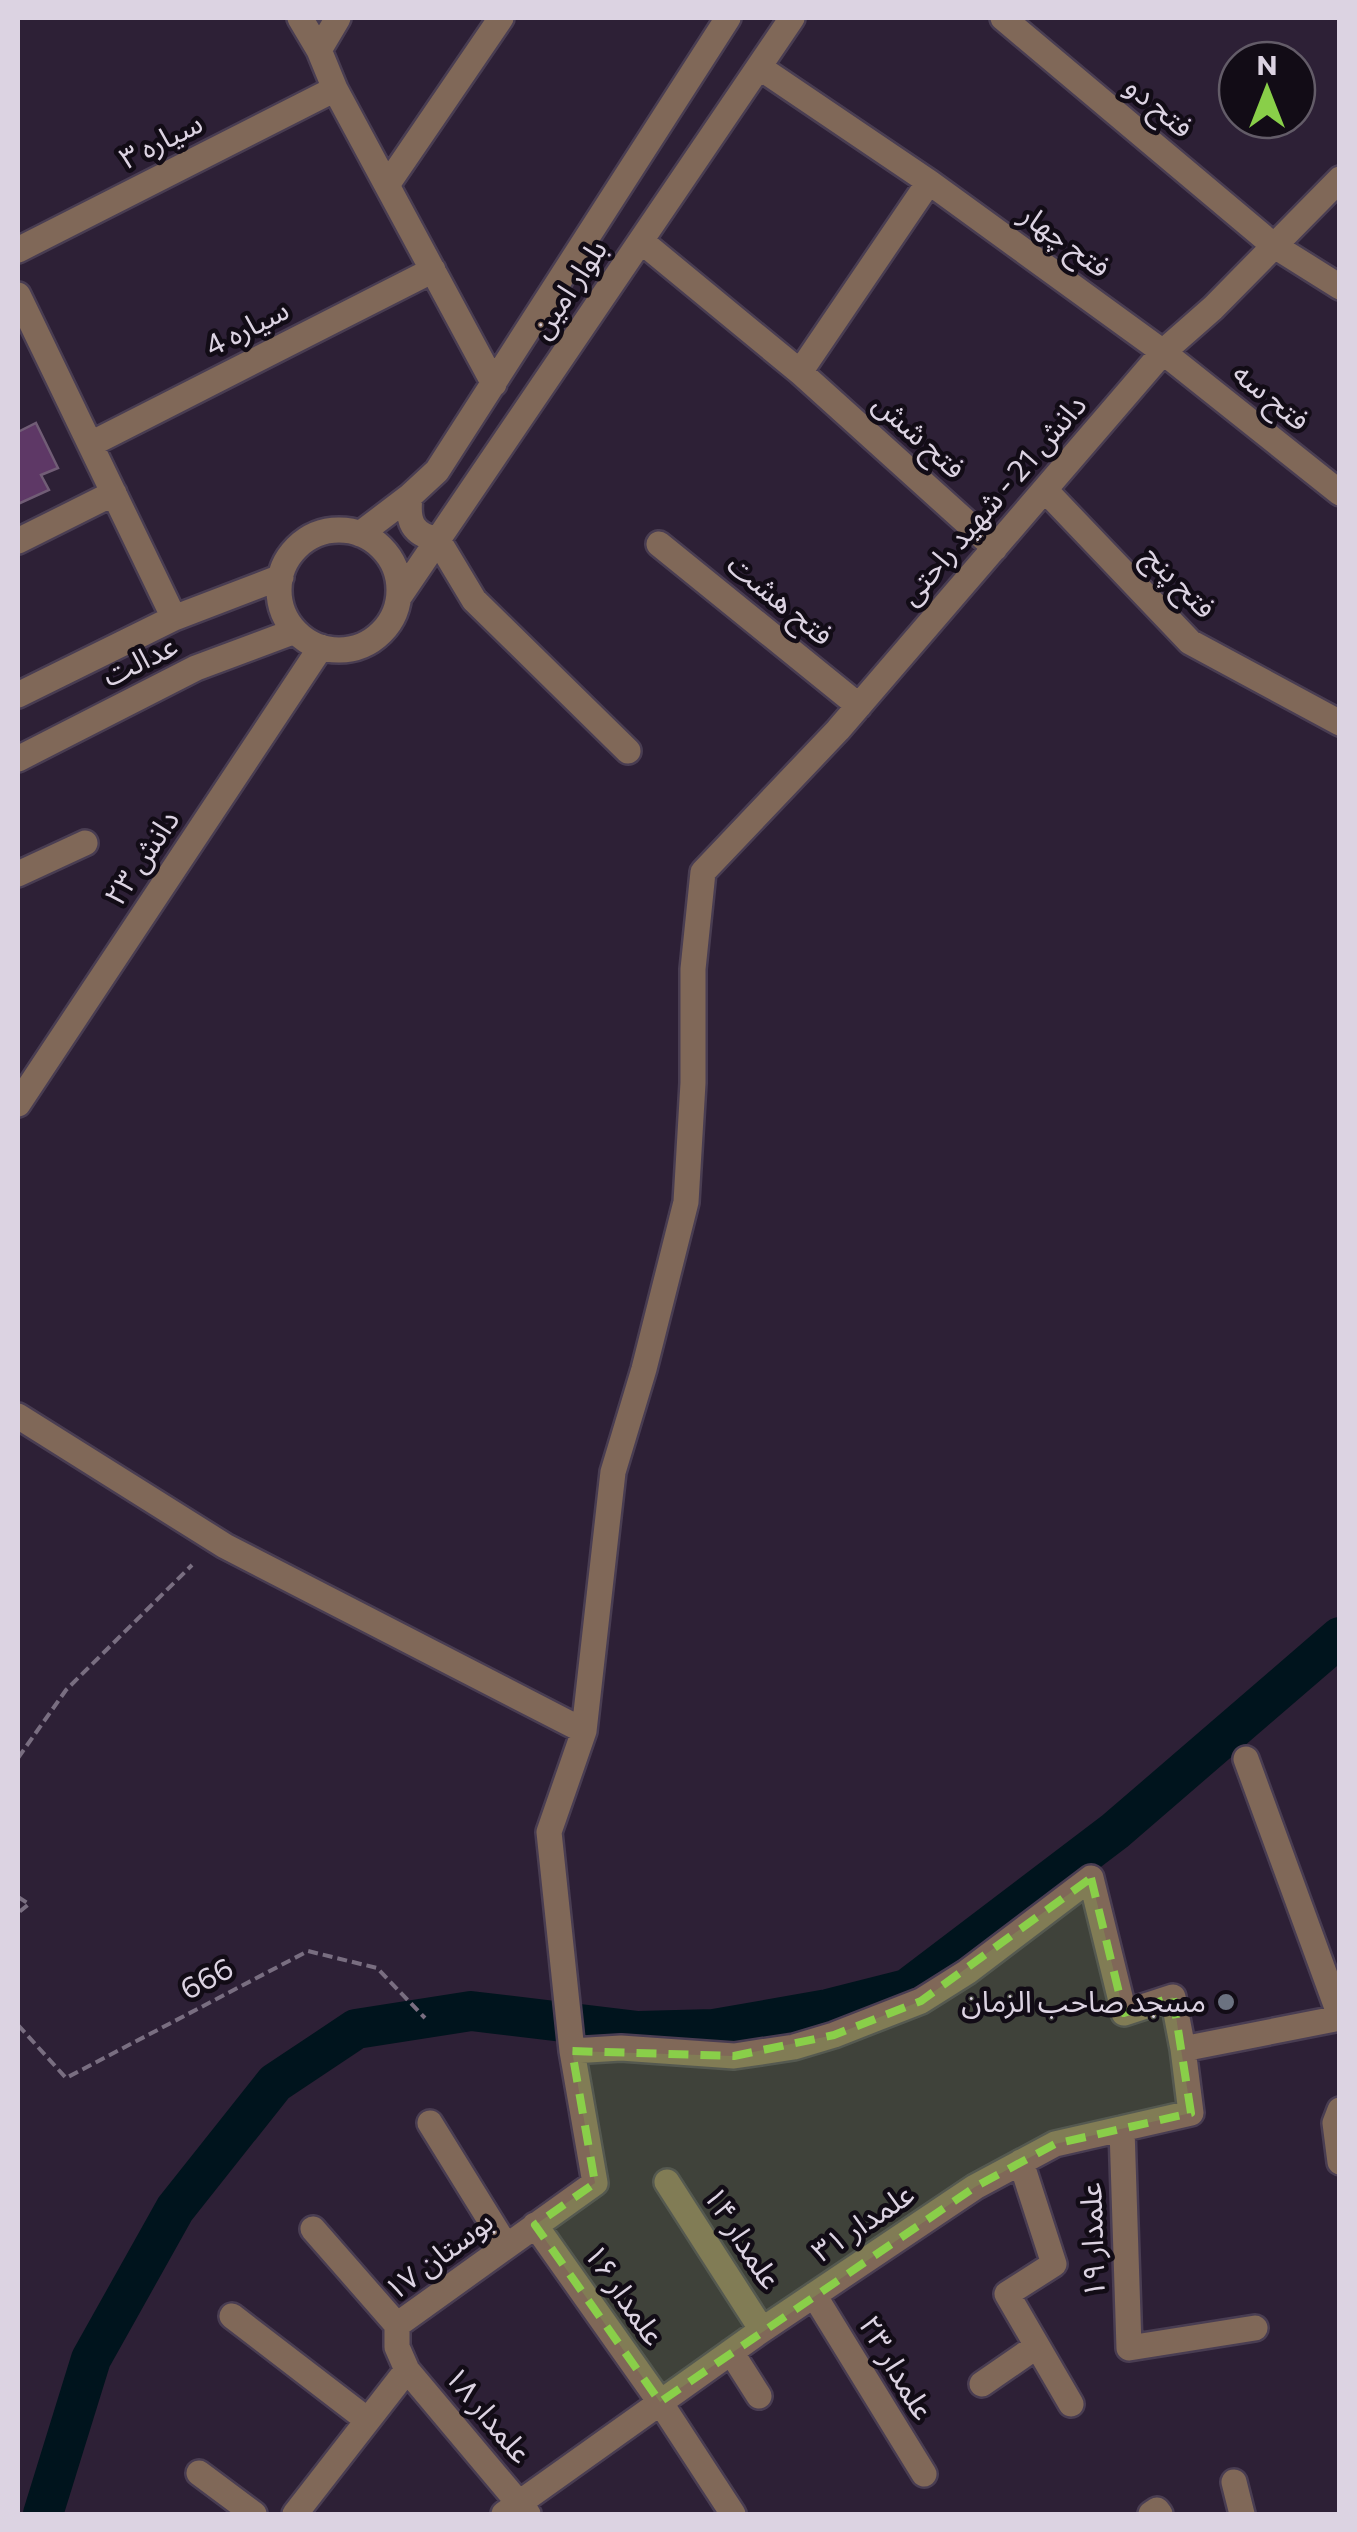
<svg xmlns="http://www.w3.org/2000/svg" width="1357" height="2532" viewBox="0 0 1357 2532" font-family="Commissioner,'Noto Sans Arabic',sans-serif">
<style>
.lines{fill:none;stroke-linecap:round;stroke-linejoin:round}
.river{stroke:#00141d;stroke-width:40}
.building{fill:#5e3866;stroke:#715d76;stroke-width:2.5}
.minor-casing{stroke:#493d52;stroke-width:30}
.path{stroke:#796e81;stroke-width:4;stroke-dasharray:10 5;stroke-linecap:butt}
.minor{stroke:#806858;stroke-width:25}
.marked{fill:#89cf49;fill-opacity:0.2;stroke:#89cf49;stroke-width:8;stroke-dasharray:20 12;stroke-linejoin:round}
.worship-dot{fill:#6b7280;stroke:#120c16;stroke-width:4}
.labels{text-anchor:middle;stroke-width:9;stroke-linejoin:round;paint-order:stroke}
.street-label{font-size:30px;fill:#dcd3e2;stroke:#120c16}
.poi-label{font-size:30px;fill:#dcd3e2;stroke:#120c16;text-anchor:end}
</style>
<rect width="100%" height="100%" fill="#2d2036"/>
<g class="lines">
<path class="river" d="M43,2514L91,2359L175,2209L275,2083L356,2029L471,2011L638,2031L714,2029L828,2009L907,1989L1115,1831L1340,1637"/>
</g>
<path class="building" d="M36,423L58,468L41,475L49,490L18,504V432Z"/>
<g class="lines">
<g class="minor-casing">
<path id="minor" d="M300,18L319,50L335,89L494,384
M1003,18L1273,245L1340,287
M319,50L338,18
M759,67L929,182L1163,352L1340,493
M387,185L501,18
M641,241L800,372L929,182
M18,250L335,89
M18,295L174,618
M800,372L995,548
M91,444L433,270
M1045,490L1190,642L1340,723
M410,496C407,522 412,534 438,540L474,600L628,751
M279 590a60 60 0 1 1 120 0a60 60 0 1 1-120 0Z
M360,534L410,496L437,471L728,18
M18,541L114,493
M659,544L859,706
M399,597L792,18
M18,695L174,618L281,577
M18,759L196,668L295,631
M18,874L85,843
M18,1104L321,647
M18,1416L225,1546L584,1731
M1246,1759L1340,2016
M1183,2049L1340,2018
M1340,2110L1335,2123L1340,2162
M430,2123L506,2246
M1122,2129L1129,2348L1255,2328
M1021,2162L1054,2264L1007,2294L1071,2404
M667,2182L762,2330
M535,2225L660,2402L733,2514
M313,2229L397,2325
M814,2295L924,2474
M232,2316L366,2419
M731,2352L759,2396
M407,2370L528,2514
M982,2384L1037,2346
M199,2473L254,2514
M1234,2482L1242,2514
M295,2514L407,2370L397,2347V2325L595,2183L572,2051L549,1832L584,1731L613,1472L644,1369L686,1202L693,1083V969L703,872L838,730L1163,352L1213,308L1340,179
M504,2514L762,2330L975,2187L1055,2144L1191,2113L1183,2049L1173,1997L1124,2013L1091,1878L967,1972L921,2001L834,2035L794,2047L734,2056L621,2048L572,2051
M1151,2514L1157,2510L1160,2514"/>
</g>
<path class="path" d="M18,1758L66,1690L192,1565
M18,1897L29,1904L18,1913
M18,2025L66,2078L308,1951L377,1968L425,2018"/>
<use href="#minor" class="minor"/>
</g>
<path class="marked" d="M1091,1878L1124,2013L1173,1997L1191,2113L1055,2144L975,2187L660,2402L535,2225L595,2183L572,2051L734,2056L834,2035L921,2001Z"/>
<circle class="worship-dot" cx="1226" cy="2002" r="10"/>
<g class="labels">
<g class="street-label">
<text transform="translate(1159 107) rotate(40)" y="10">فتح دو</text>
<text transform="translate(161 141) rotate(-27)" y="10">سیاره ۳</text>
<text transform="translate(1065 241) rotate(36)" y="10">فتح چهار</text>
<text transform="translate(569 289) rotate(-56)" y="10">بلوار امین</text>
<text transform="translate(247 328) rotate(-27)" y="10">سیاره 4</text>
<text transform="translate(1271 397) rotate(39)" y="10">فتح سه</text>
<text transform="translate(919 436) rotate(42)" y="10">فتح شش</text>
<text transform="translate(993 500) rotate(-49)" y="10">دانش 21 - شهید راحتی</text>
<text transform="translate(1179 582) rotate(45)" y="10">فتح پنج</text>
<text transform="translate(780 600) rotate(39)" y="10">فتح هشت</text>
<text transform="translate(140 661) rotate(-26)" y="10">عدالت</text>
<text transform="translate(142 858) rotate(-56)" y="10">دانش ۲۳</text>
<text transform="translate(207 1979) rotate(-28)" y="10">666</text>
<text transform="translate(863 2223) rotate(-34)" y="10">علمدار ۳۱</text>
<text transform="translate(742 2238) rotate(57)" y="10">علمدار ۱۴</text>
<text transform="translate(1093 2240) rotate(-92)" y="10">علمدار ۱۹</text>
<text transform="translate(439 2256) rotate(-37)" y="10">بوستان ۱۷</text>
<text transform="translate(624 2295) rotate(55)" y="10">علمدار ۱۶</text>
<text transform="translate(896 2368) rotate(59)" y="10">علمدار ۲۳</text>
<text transform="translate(488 2415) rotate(50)" y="10">علمدار ۱۸</text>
</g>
<g class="poi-label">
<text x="1206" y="2012">مسجد صاحب الزمان</text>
</g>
</g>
<rect width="1357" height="2532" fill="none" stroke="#dcd3e2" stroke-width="40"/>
<g transform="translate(1267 90)"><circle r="48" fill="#120c16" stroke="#635c68" stroke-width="2.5"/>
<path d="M0-8L18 38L0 25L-18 38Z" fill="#89cf49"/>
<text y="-15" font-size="28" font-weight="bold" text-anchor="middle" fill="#dcd3e2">N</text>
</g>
</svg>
